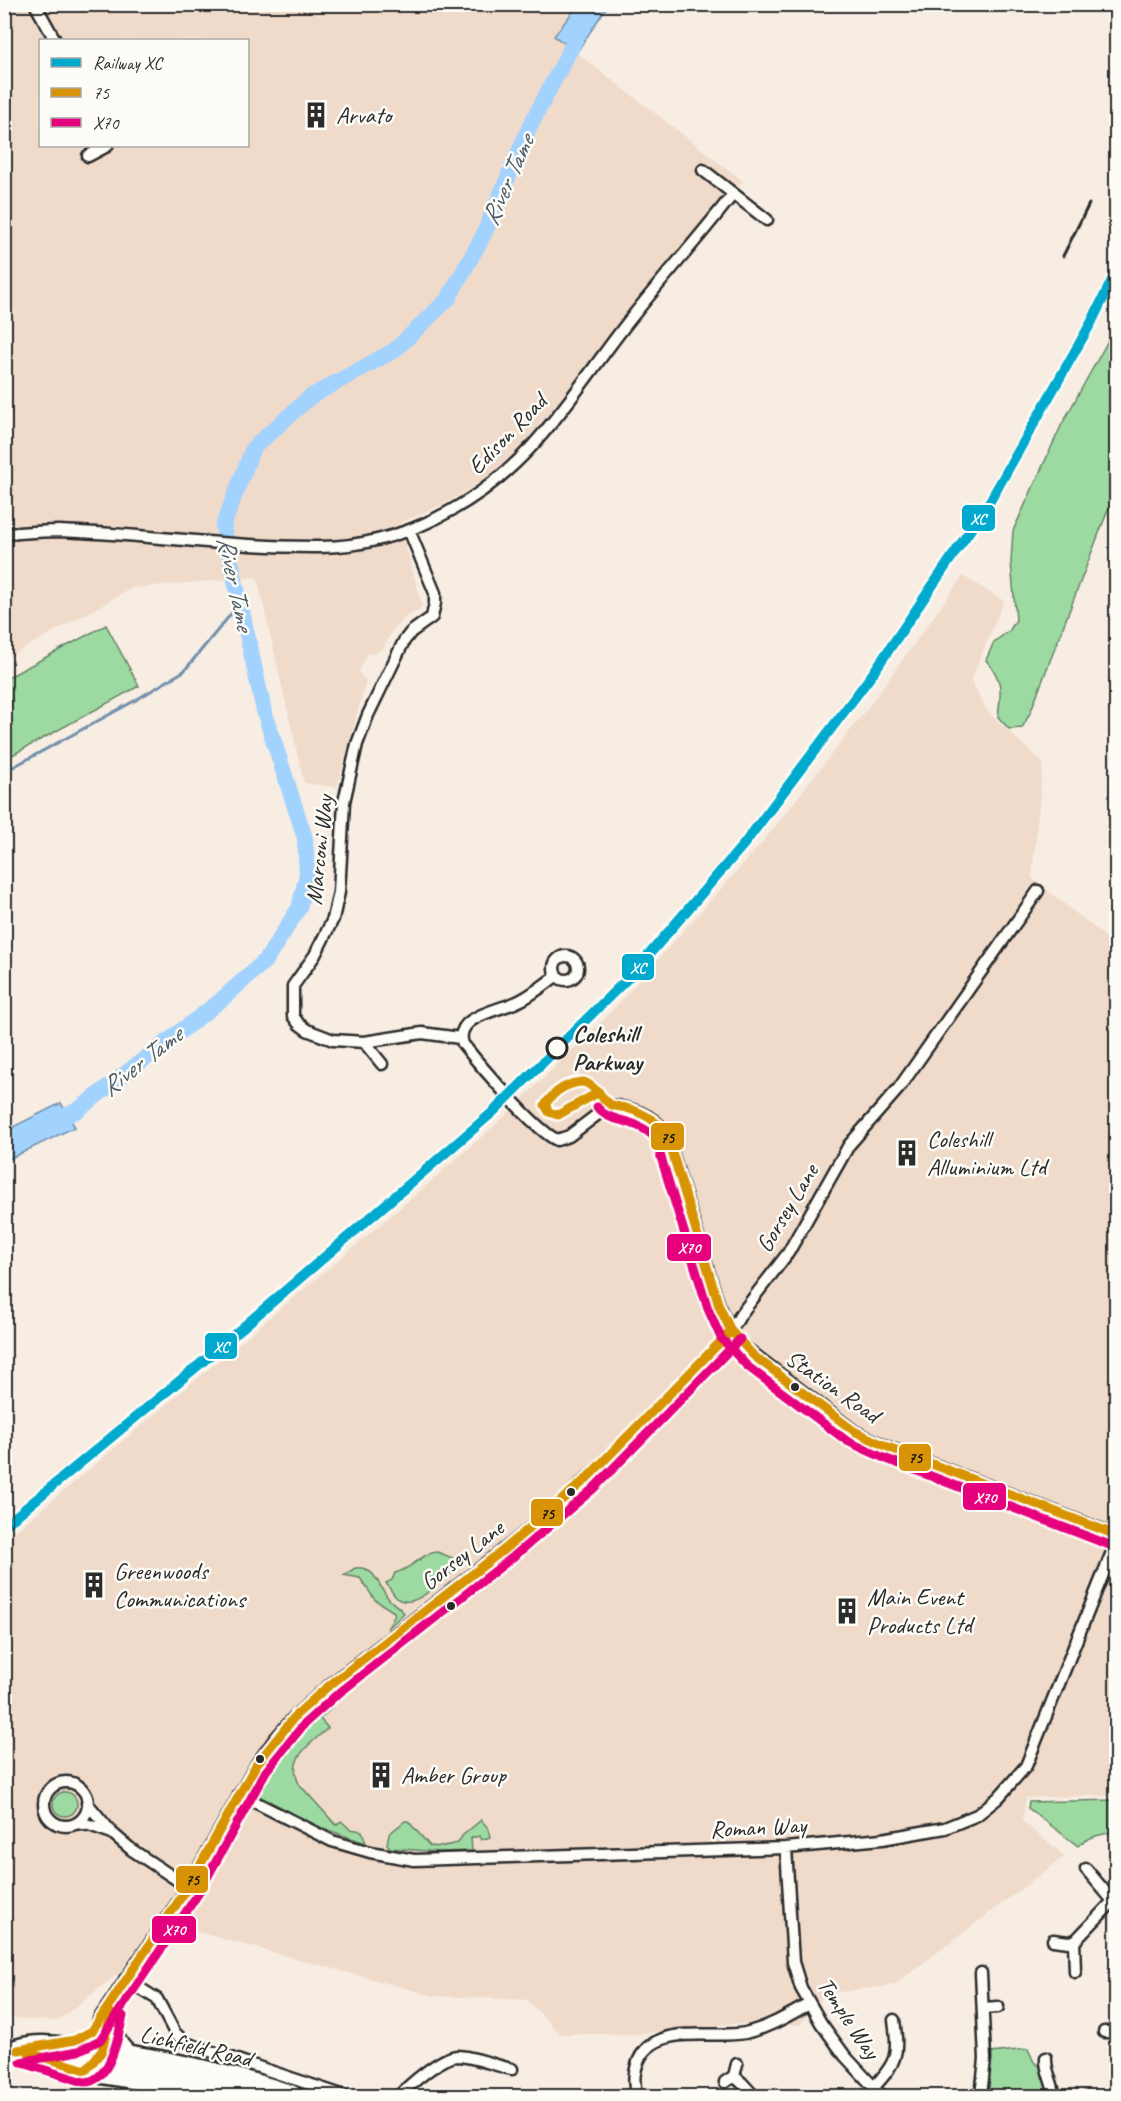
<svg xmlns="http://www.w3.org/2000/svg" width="1121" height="2101" viewBox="0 0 1121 2101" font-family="Caveat,sans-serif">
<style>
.built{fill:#f0dbcb;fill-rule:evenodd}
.green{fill:#9ddaa1;stroke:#648266;stroke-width:1.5}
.water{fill:#a2d2fe;stroke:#728faa;stroke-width:1.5}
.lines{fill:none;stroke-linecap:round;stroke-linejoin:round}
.stream{stroke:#728faa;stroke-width:3}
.river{stroke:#a2d2fe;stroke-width:16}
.street-casing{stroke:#2b2b2b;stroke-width:15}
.highway-casing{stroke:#2b2b2b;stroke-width:26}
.street{stroke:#fdfcf7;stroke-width:10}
.highway{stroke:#fdfcf7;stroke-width:21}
.rail{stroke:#2b2b2b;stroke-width:3}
.bus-1-casing{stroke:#fdfcf7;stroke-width:14}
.bus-2-casing{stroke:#fdfcf7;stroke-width:14}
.bus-1{stroke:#d89406;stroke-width:9}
.bus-2{stroke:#e5007d;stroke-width:9}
.rail-1-casing{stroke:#fdfcf7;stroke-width:15}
.rail-1{stroke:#00a9ce;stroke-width:10}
.stop-dot{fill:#fdfcf7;stroke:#2b2b2b;stroke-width:3}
.bus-dot{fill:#2b2b2b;stroke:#fdfcf7;stroke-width:2}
.labels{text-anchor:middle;stroke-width:5;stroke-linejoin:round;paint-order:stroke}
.poi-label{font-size:24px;fill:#2b2b2b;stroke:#fdfcf7;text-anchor:start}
.street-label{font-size:24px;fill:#2b2b2b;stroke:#fdfcf7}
.stop-label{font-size:24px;font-weight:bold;fill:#2b2b2b;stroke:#fdfcf7;text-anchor:start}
.water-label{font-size:26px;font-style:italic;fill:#4f5d6a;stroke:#fdfcf7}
.line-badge{stroke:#fdfcf7;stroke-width:2}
.badge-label{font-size:16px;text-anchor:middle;font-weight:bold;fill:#fff}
.pale-badge-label{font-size:16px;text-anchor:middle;font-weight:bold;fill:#111}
</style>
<rect width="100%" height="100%" fill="#f7ede3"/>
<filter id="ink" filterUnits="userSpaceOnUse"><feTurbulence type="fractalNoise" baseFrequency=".0167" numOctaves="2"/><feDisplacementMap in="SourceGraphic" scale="12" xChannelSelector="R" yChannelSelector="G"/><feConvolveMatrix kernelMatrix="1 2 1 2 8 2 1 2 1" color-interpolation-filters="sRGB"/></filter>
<g filter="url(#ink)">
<path class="built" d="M5,5H578L555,36L743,181L615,329L528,442L496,472L450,501L400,523L422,605L418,611L407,616L393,629L383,649L376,653L367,654L359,672L366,681L337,787L304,783L257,577L132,588L5,659ZM40,40H248V146H40Z
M963,576L1004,601L971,680L988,712L1043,763L1032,878L1116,945V1795L1026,1798L1022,1821L1065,1856L894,1985L825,1994L800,2025L732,2024L637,2034H560L527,2000L434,1996L179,1927L57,2021L5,2018L4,1541L419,1192L506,1115L609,1014L761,844L867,709Z"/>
<path class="green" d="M1116,326V489L1030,713L1022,728L1009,729L998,717C1001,691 1004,681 986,660L994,642L1010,630L1016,620L1011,562L1013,531L1061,426Z
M106,625L139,686L5,759V679Z
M437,1552L453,1558L455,1570C442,1580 415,1610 398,1599C393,1595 390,1588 386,1583L392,1580L395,1573C414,1568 421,1553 437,1552Z
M355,1568C376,1566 378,1586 389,1599C394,1605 400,1607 404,1613L387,1629L395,1615L394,1612L375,1600L360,1578L344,1575Z
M325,1700L333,1704V1707L320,1719L328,1728C311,1744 286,1757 299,1784L336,1825L341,1821L350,1829L362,1831L366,1843L322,1828L261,1797L256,1789L257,1780L255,1778C268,1758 302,1706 325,1700Z
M53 1804a12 12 0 1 1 24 0a12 12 0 1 1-24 0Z
M1116,1800V1832C1104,1833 1087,1837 1078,1846L1028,1808L1029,1802Z
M481,1820L488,1828L490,1837L481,1840L480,1836L471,1838L472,1851L440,1852L390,1848L387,1844L389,1834L405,1821H408L430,1846C441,1848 447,1845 458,1843L462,1836Z
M1028,2049L1034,2062L1042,2068L1051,2096H986L991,2065V2053Z"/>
<path class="water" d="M578,5H608L577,52L554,36Z
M61,1103L75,1127L5,1161V1131Z"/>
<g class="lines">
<path class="stream" d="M4,772L136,700L184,671L240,603"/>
<path class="river" d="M48,1124L78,1110L220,1001L266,960L299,908L307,874L305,838L264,711L223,526L253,448L310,397L395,350L448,299L483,236L529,128L584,23L596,4"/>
<g class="street-casing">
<path id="street" d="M35,4L55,40
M88,156L107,146
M703,170L767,220
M409,530L435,593V603L432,617L411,632L404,641L368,715L357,744L344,802L339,892L333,919L315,955L293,986V1016L299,1024L307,1030L333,1040L364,1042L422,1033L460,1038
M4,534C22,533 41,531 59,531C146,534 234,548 321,547C402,546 479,504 532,446C565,410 592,369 621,331C657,284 697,241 733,194
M554 968a12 12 0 1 1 24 0a12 12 0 1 1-24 0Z
M556,976C545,984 533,994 521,1000C504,1010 452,1015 463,1044C479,1064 536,1131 557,1140L569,1136L610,1105C633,1108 651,1114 666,1132L719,1306L731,1331L742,1345L854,1431L888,1447L1116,1535
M364,1042L382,1064
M44 1804a22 22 0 1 1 44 0a22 22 0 1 1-44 0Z
M239,1794L332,1841L370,1852L414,1860L786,1848L882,1839L945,1828L977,1815L998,1798L1026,1766L1116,1542
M87,1803L112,1833L132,1850L188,1887
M77,1823L89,1825L112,1833
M786,1848L793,1962L801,1988L821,2023L845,2056L882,2096
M1086,1869L1113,1901
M1053,1940L1069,1942L1076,1940L1116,1898
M1074,1941L1075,1972
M125,1979L157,1999L175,2033L186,2043L345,2096
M115,2008C117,2029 115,2039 132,2053
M983,2008L998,2007
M1104,2032H1116
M94,2053L93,2038L99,2019L188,1887L256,1765L275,1739L296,1715L326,1688L506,1548L568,1496L601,1465L711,1353L731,1331L741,1314L788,1253L849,1145L899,1088L1038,891
M101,2054L113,2005
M1046,2058C1045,2072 1054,2083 1054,2096
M734,2076L742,2083L754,2096
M725,2082L734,2076L737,2064
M873,2088C897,2062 899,2055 894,2020
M399,2096C409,2085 441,2057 457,2056C473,2056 496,2066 512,2069
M635,2096C636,2089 633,2081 635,2073C644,2019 708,2040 745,2033C768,2028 789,2015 809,2004
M981,2096L985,2059L981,1973"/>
</g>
<g class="highway-casing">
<path id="highway" d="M18,2050C41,2043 57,2048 81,2050C151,2057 224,2074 291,2096
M33,2054L86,2070L196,2088L235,2096"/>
</g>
<use href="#street" class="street"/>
<use href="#highway" class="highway"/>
<path class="rail" d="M1063,256L1089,204"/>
<g class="bus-1-casing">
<path id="bus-1" d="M599,1092L558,1115L549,1112L545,1105C554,1091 568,1082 584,1082C598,1087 603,1102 612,1105C617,1107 622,1107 626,1108C642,1112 655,1120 666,1132L719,1306L731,1331L754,1356L854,1431L888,1447L1116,1535
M18,2050L75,2040L92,2031L188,1887L256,1765L296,1715L326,1688L506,1548L585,1480L731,1331
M29,2053L86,2070L102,2051L111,2013"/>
</g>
<g class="bus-2-casing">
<path id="bus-2" d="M597,1107C609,1124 636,1117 655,1138L708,1309L721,1338L747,1366L847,1441L884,1458L1112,1546
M21,2062L78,2051L100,2040L198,1894L266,1771L305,1723L334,1697L513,1557L593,1489L740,1339
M26,2064L84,2082C111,2082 118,2036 123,2016"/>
</g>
<use href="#bus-1" class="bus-1"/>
<use href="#bus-2" class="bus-2"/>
<g class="rail-1-casing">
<path id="rail-1" d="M4,1526L206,1359L493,1112L634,972L744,844L871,676L990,501L1091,323L1116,272"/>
</g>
<use href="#rail-1" class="rail-1"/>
</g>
</g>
<defs>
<g id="building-bare" transform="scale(2.07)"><path d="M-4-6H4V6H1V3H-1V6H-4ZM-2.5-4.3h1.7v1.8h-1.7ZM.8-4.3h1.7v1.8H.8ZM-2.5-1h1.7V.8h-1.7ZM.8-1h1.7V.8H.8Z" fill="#2b2b2b" stroke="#fdfcf7" stroke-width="2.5" paint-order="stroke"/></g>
</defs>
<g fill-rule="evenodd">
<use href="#building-bare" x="316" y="115"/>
<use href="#building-bare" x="907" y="1153"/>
<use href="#building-bare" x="94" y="1585"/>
<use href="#building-bare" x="847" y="1611"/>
<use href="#building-bare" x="381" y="1775"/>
</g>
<circle class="stop-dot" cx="557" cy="1048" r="10"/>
<g class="bus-dot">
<circle cx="795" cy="1387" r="5"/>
<circle cx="571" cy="1492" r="5"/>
<circle cx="451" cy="1606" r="5"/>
<circle cx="260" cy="1759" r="5"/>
</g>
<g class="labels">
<g class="poi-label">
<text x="336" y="123">Arvato</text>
<text x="927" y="1147">Coleshill<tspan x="927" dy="28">Alluminium Ltd</tspan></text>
<text x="114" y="1579">Greenwoods<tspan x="114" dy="28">Communications</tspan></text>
<text x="867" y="1605">Main Event<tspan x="867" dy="28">Products Ltd</tspan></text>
<text x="401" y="1783">Amber Group</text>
</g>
<g class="street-label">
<text transform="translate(507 434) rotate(-46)" y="8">Edison Road</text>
<text transform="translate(319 850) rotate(-84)" y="8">Marconi Way</text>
<text transform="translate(787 1208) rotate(-59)" y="8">Gorsey Lane</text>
<text transform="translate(833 1386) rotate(35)" y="8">Station Road</text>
<text transform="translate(462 1555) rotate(-38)" y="8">Gorsey Lane</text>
<text transform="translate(758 1827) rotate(-3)" y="8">Roman Way</text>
<text transform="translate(849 2018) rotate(56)" y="8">Temple Way</text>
<text transform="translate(196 2046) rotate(13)" y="8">Lichfield Road</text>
</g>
<g class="stop-label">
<text x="573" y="1042">Coleshill<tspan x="573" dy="28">Parkway</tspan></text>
</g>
<g class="water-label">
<text transform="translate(507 180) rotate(-66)" y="9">River Tame</text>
<text transform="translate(236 583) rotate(78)" y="9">River Tame</text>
<text transform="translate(141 1061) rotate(-38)" y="9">River Tame</text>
</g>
</g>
<g class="line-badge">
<rect x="961" y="504" width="35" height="28" rx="6" fill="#00a9ce"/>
<rect x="621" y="953" width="34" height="28" rx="6" fill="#00a9ce"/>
<rect x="650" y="1122" width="35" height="29" rx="6" fill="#d89406"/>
<rect x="666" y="1233" width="46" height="29" rx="6" fill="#e5007d"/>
<rect x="204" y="1332" width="34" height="28" rx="6" fill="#00a9ce"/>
<rect x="898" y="1443" width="34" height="29" rx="6" fill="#d89406"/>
<rect x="962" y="1482" width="45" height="29" rx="6" fill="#e5007d"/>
<rect x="530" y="1498" width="34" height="29" rx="6" fill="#d89406"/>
<rect x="175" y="1865" width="34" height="29" rx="6" fill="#d89406"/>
<rect x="151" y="1915" width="46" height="29" rx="6" fill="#e5007d"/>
</g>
<g class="badge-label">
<text x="978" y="524">XC</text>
<text x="638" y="973">XC</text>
<text x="689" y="1253">X70</text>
<text x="221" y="1352">XC</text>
<text x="985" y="1503">X70</text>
<text x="174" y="1935">X70</text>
</g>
<g class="pale-badge-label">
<text x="667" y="1143">75</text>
<text x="915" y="1463">75</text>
<text x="547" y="1519">75</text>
<text x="192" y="1885">75</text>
</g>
<rect width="1121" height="2101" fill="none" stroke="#fdfcf7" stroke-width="24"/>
<rect x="12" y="12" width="1097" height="2077" fill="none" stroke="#2b2b2b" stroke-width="2" filter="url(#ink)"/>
<rect x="39" y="39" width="210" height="108" fill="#fdfcf7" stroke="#a9a8a5" stroke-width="1.5"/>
<rect x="51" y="58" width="30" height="9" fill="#00a9ce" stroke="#a9a8a5" stroke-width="1.5"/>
<text x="93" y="69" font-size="18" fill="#2b2b2b">Railway XC</text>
<rect x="51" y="88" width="30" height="9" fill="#d89406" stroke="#a9a8a5" stroke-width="1.5"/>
<text x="93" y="99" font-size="18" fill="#2b2b2b">75</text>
<rect x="51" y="118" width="30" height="9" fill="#e5007d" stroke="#a9a8a5" stroke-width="1.5"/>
<text x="93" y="129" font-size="18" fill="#2b2b2b">X70</text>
</svg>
